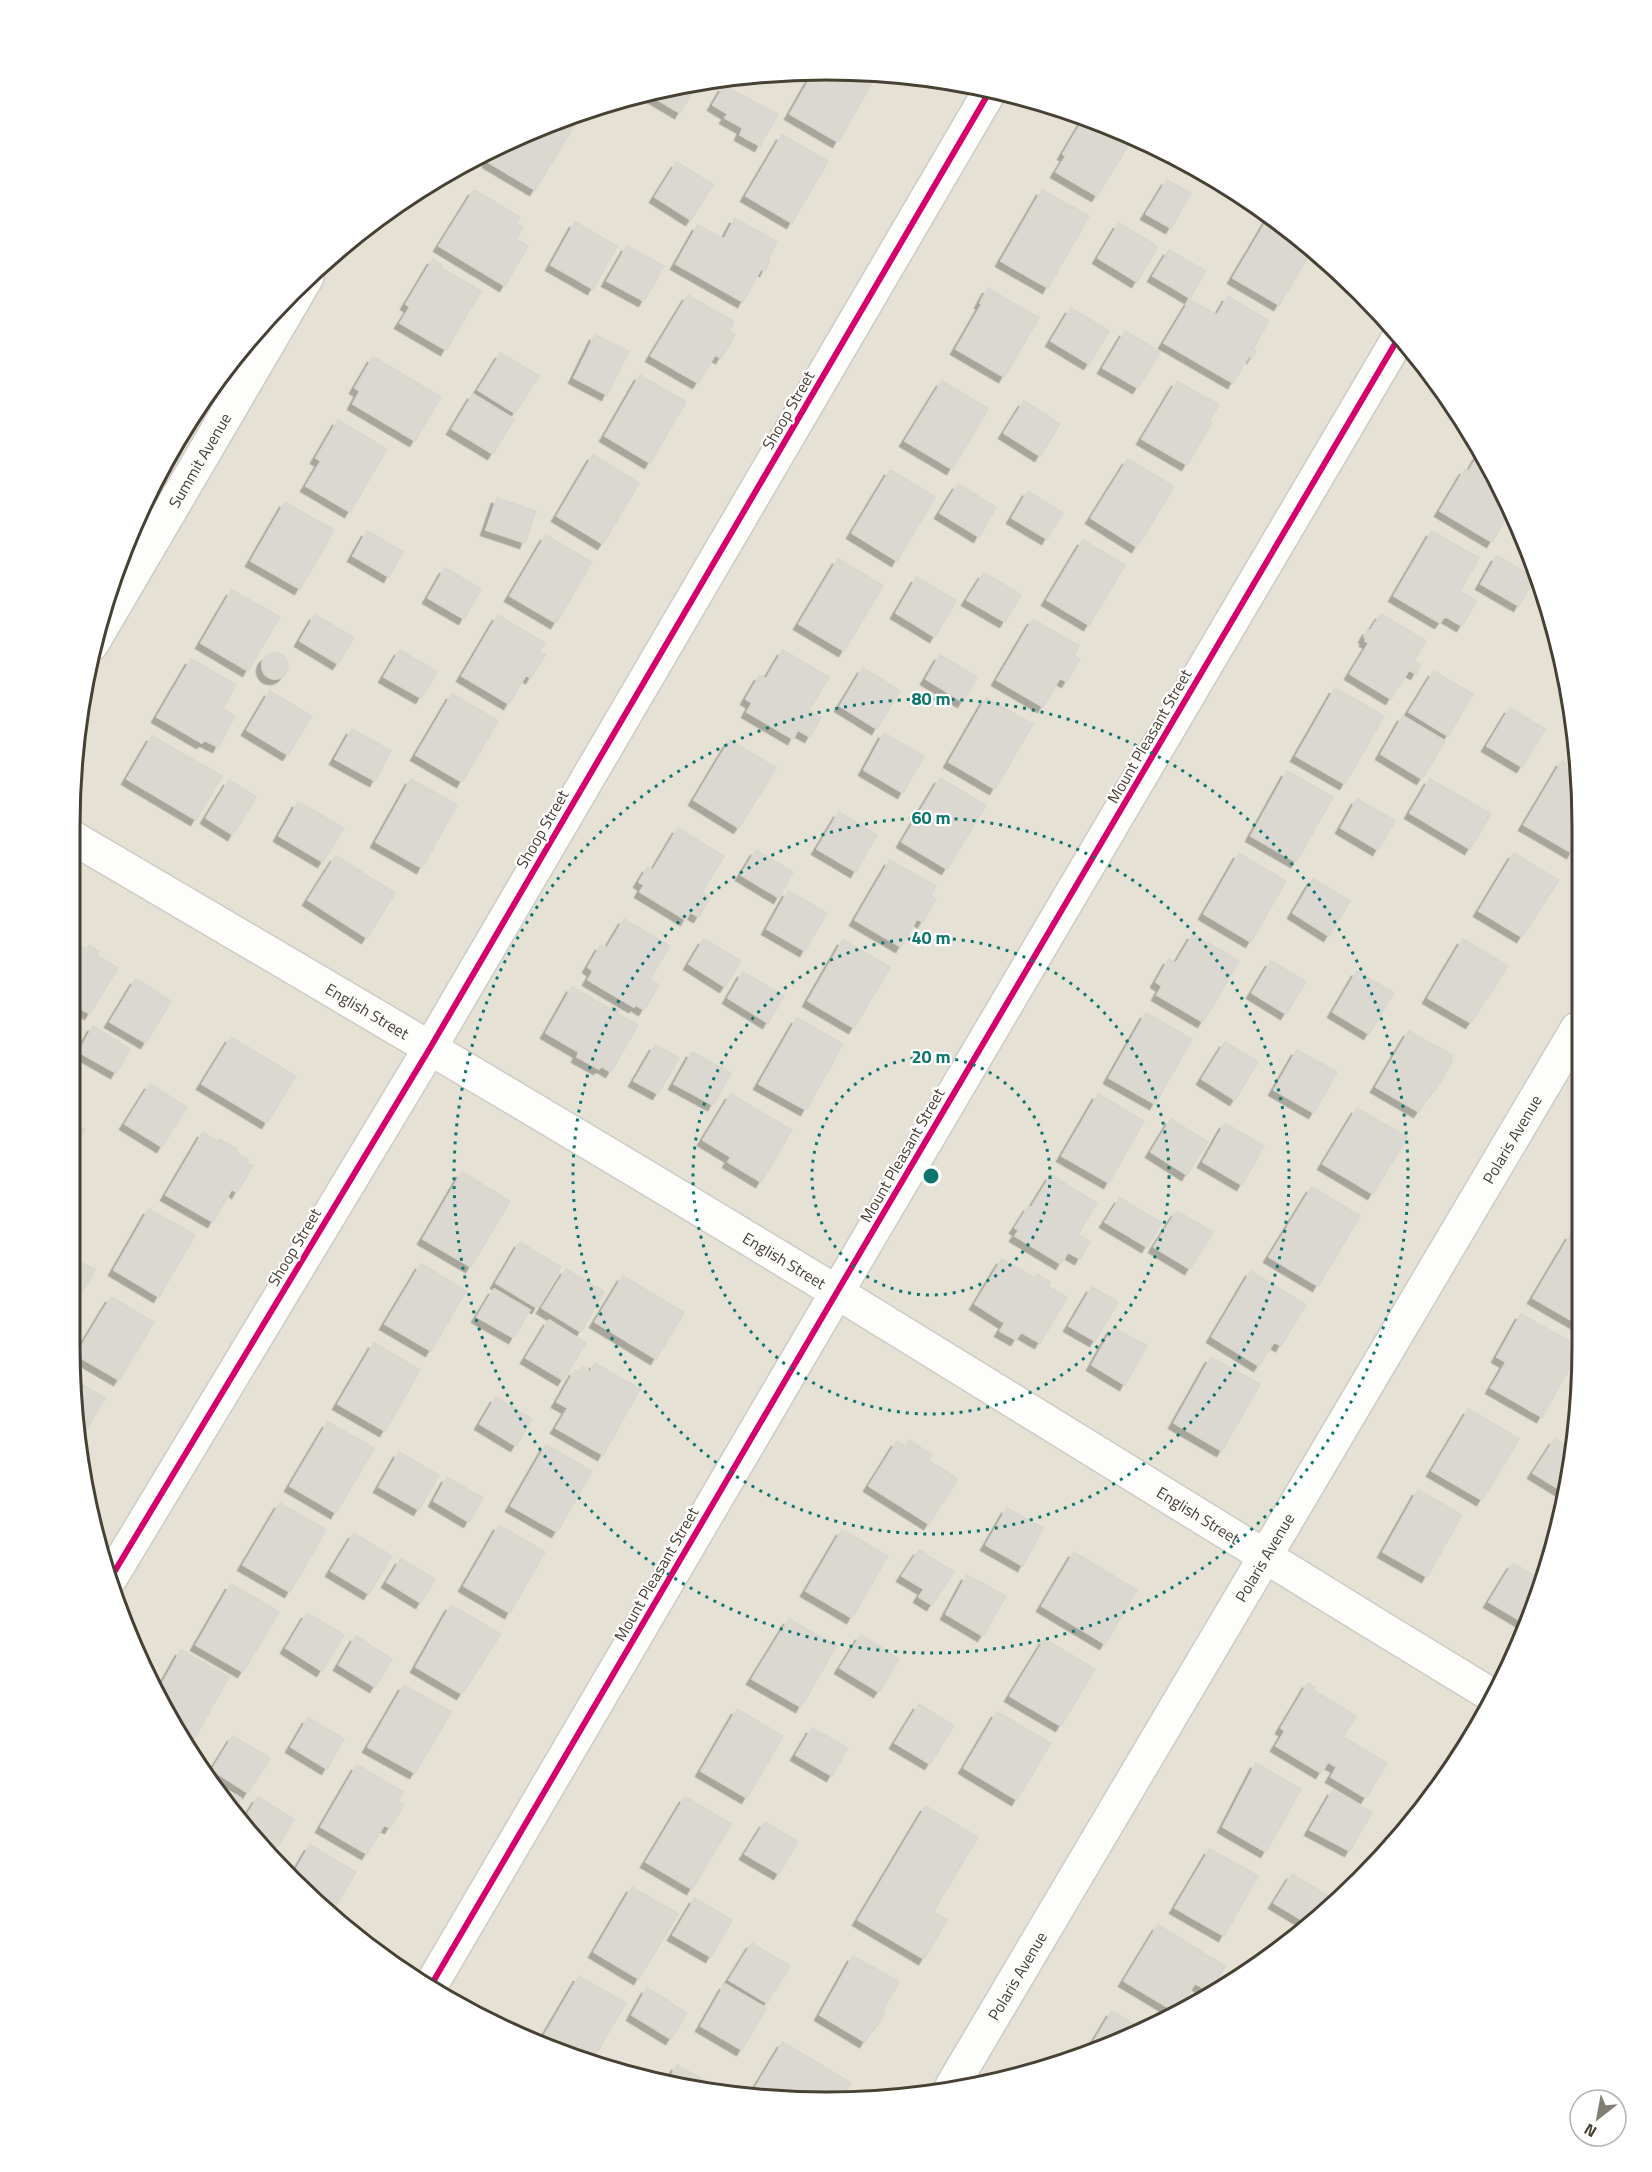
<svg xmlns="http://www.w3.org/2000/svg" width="1652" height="2172" viewBox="0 0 1652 2172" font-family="'Titillium Web',sans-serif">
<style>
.residential{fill:#e5e2d5}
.building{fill:#dad8d1;stroke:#d9d6ce;stroke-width:1.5;filter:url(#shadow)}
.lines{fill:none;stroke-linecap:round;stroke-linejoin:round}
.minor-casing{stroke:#cdcbc4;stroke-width:36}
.tertiary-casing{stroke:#cdcbc4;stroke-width:36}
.minor{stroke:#fdfdfc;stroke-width:33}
.tertiary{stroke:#fdfdfc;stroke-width:33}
.cycleway-casing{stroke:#fff;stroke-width:10}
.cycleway{stroke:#d6006c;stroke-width:6}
.ring{fill:none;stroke:#0f766e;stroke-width:3;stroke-dasharray:3 6}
.labels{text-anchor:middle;stroke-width:4.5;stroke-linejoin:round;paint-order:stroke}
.street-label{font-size:16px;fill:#474134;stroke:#fff}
.rim{fill:none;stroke:#474134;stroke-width:3}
.centre{fill:#0f766e;stroke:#fff;stroke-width:3}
.ring-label{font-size:18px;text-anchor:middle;font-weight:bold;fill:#0f766e;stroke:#fff;stroke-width:4.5;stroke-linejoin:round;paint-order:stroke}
</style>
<defs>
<filter id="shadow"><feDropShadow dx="-5.5" dy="5.5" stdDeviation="0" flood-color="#0004"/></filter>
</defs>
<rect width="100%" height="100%" fill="#f0efe8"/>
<path class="residential" d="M826,69L973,83L1115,126L1246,196L1361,290L1455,405L1526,537L1577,728L1576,1445L1526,1635L1456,1766L1362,1881L1247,1975L1069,2063L875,2101L678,2088L491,2025L365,1947L291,1882L171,1725L95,1542L69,1346L71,777L95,630L147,491L225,365L291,290L405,197L536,127L678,84Z"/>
<path class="building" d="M826,69L858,72L873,81L838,142L790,114L815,70Z
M698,82L680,113L646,93L678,84Z
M724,86L778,114L760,146L740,135L743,128L725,118L728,114L713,105Z
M1085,117L1111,125L1133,138L1097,196L1056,172L1066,156L1063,154Z
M564,118L575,124L535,190L488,162L496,148L536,127Z
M782,135L828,161L792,223L746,196Z
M677,162L713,185L691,220L655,197Z
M1167,180L1191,193L1171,228L1146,214Z
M474,190L520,217L516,223L523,227L516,239L528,246L505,286L439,246Z
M1042,190L1089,216L1048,288L1001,261Z
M1269,217L1312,250L1279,305L1233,278Z
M735,218L777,242L768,259L770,260L765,271L761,269L743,302L676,264L698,225L724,239Z
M575,222L617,246L593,289L551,265Z
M1119,223L1158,247L1137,282L1098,258Z
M627,246L664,266L644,301L607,281Z
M1169,250L1206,271L1190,298L1153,276Z
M433,259L442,265L440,267L481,291L446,350L400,323L410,307L406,304Z
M988,288L1039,318L1004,377L956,349L982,304L980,303Z
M688,295L734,322L729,331L735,335L721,358L715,355L698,383L651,356Z
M1228,296L1269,321L1253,349L1256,351L1252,358L1249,356L1233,383L1164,343L1190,300L1217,315Z
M1071,308L1109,331L1089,364L1051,341Z
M1125,331L1160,352L1138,388L1103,368Z
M595,335L629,351L607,395L574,378Z
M501,353L539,376L515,413L478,390Z
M373,357L441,397L415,441L353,404L360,391L355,388Z
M640,375L686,402L650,463L605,436Z
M942,381L988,409L952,469L905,441Z
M1177,381L1219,405L1209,421L1212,422L1187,465L1142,439Z
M473,394L514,419L493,454L452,429Z
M1024,401L1060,424L1040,456L1004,433Z
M338,420L387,449L350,512L306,486L321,461L316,458Z
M1479,454L1483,457L1511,509L1492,542L1440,511L1465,469L1469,471Z
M593,455L639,483L603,544L557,516Z
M1128,459L1174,487L1137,547L1091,518Z
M890,470L935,497L897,561L852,533Z
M958,484L996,507L979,537L940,513Z
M1028,491L1063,513L1047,539L1012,518Z
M497,498L536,511L525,543L486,530Z
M285,502L334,530L300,589L251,561Z
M367,531L403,552L389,577L353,556Z
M1432,531L1479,558L1460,591L1477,601L1462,626L1445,616L1440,623L1394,596Z
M546,535L592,562L556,623L510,596Z
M1083,540L1125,565L1089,625L1047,600Z
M1497,556L1535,578L1519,606L1481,584Z
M838,559L883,586L844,651L799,624Z
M445,568L481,589L464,619L428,598Z
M984,573L1021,595L1005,622L967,600Z
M917,577L956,601L935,637L896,613Z
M232,590L280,617L248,671L201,643Z
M1381,614L1426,641L1414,661L1421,665L1416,674L1409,670L1391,699L1350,674L1369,643L1365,641L1366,639L1364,637L1368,630L1370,631Z
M315,615L354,638L338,664L300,641Z
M498,615L545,643L539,652L545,655L531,678L526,675L509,704L462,676Z
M1033,619L1079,646L1074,655L1080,659L1067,682L1060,678L1043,707L997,680Z
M400,650L437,672L421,698L384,677Z
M783,650L829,677L809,710L821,718L810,737L798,730L793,739L747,712L752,703L746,699L760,675L766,679Z
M262 666a13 13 0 1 1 26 0a13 13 0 1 1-26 0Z
M940,655L977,677L963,702L926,679Z
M191,659L236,685L223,708L235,716L218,747L204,740L202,743L157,717Z
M863,668L900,691L877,729L840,706Z
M1434,671L1473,694L1448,736L1409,712Z
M1335,688L1384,716L1345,784L1296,756Z
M270,691L312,716L288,755L247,730Z
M452,694L498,721L462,782L416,755Z
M986,698L1033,724L995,789L949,762Z
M1510,708L1545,729L1522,767L1487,746Z
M1403,716L1445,741L1422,779L1381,754Z
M352,729L391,751L375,781L335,759Z
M884,733L924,756L903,793L864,770Z
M152,736L222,776L196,820L127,779Z
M730,740L776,768L739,828L694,800Z
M1562,761L1577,769V844L1572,853L1524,825Z
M1287,771L1333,797L1296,862L1251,836Z
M940,778L986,805L947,869L902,842Z
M411,779L457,805L422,868L376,842Z
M1430,779L1491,814L1470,849L1410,813Z
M229,780L256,797L233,835L206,818Z
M1357,799L1395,821L1378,850L1341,828Z
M298,802L344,828L323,862L279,836Z
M839,812L877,835L856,872L817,849Z
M678,828L724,856L702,892L710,897L699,917L690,912L686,920L640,892L644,885L639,882L648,867L653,870Z
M756,850L793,872L779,898L741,875Z
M1239,853L1286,881L1251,942L1204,914Z
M1514,853L1559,880L1522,937L1479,911Z
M336,856L395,893L367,938L308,900Z
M890,860L936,886L931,895L936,899L923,922L917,919L901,947L855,920Z
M1313,879L1350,901L1329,936L1293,913Z
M788,891L827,913L805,951L767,929Z
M624,919L670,946L650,979L659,985L644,1010L636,1005L634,1007L588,980L593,971L588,967L601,945L607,948Z
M1193,934L1239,961L1203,1022L1157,995L1162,986L1156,982L1169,959L1176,963Z
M704,939L741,961L725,987L689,964Z
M1463,939L1508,966L1471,1023L1428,998Z
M70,940L87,950L89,945L99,951L96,955L118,968L90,1014L70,1002Z
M843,940L890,967L854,1028L808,1001Z
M1271,961L1306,982L1286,1014L1252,993Z
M1357,971L1394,993L1369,1034L1333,1012Z
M743,972L784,996L768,1023L728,998Z
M136,979L171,1001L146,1043L110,1022Z
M572,987L610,1009L612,1006L619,1010L617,1014L638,1025L611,1072L601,1066L599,1069L577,1057L579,1052L546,1033Z
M1146,1013L1192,1039L1155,1104L1109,1078Z
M797,1018L843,1044L806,1110L759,1084Z
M93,1026L130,1049L116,1073L79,1052Z
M1409,1031L1452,1055L1451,1059L1453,1060L1434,1092L1432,1091L1419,1112L1376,1087Z
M231,1037L296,1076L267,1123L202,1084Z
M1225,1042L1258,1062L1235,1100L1202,1079Z
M655,1045L679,1058L658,1094L634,1081Z
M1297,1050L1337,1072L1314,1113L1274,1090Z
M692,1052L731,1073L713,1105L674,1084Z
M150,1084L187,1107L162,1147L125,1124Z
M731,1094L792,1130L761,1182L728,1162L731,1157L703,1140Z
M1098,1094L1144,1121L1109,1183L1062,1156Z
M1357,1108L1407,1137L1373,1194L1323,1164Z
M1171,1119L1208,1142L1187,1175L1151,1152Z
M70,1121L85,1130L70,1156Z
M1225,1123L1264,1146L1242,1185L1203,1162Z
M203,1132L218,1142L220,1139L237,1149L235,1152L249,1160L247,1162L253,1166L237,1193L232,1189L213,1222L166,1195Z
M462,1172L510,1201L471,1267L423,1239Z
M1051,1175L1097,1203L1078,1234L1090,1242L1080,1259L1068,1252L1061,1264L1015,1236L1019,1230L1015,1228L1029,1206L1031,1208Z
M1312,1187L1360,1216L1318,1286L1269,1257Z
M1120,1198L1162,1223L1147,1247L1105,1222Z
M149,1209L195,1235L159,1297L114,1270Z
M1177,1211L1213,1232L1190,1269L1154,1247Z
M1571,1234L1576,1237V1323L1533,1298Z
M520,1242L561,1267L537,1308L496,1283Z
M69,1255L95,1270L82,1292L69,1284Z
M1002,1259L1035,1278L1037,1274L1050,1282L1048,1286L1067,1298L1040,1343L1021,1332L1016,1340L1000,1331L1005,1323L975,1304Z
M421,1264L466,1291L431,1351L385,1324Z
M566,1269L604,1292L581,1332L542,1308Z
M1251,1271L1306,1305L1281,1346L1274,1342L1259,1366L1212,1337Z
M623,1276L684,1313L656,1359L595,1322Z
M1092,1287L1118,1302L1095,1341L1069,1326Z
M494,1289L530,1310L514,1338L477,1317Z
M111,1297L154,1322L119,1380L76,1355Z
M1521,1314L1576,1345V1357L1542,1417L1491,1388L1506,1362L1497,1357Z
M549,1320L586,1343L563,1380L526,1358Z
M1113,1327L1147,1346L1125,1385L1092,1365Z
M374,1343L420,1370L385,1431L338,1404Z
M1211,1357L1260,1384L1222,1451L1174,1423Z
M595,1363L640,1389L603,1455L556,1428L568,1408L557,1402L575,1370L579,1373L583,1367L590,1372Z
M73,1379L105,1398L81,1439Z
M496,1397L532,1419L516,1446L480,1424Z
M1469,1409L1519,1439L1482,1500L1432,1471Z
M328,1422L374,1448L336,1513L290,1486Z
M1555,1439L1575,1451L1564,1492L1533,1473Z
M909,1440L932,1455L928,1460L958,1479L929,1524L869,1486L897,1441L906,1447Z
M546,1445L592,1471L557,1532L511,1506Z
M399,1452L439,1475L419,1510L379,1487Z
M447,1477L483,1498L469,1522L434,1501Z
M1418,1490L1462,1515L1427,1577L1383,1552Z
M280,1503L326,1530L290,1592L243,1565Z
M1007,1508L1043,1528L1023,1566L986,1545Z
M499,1525L545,1552L510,1613L464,1586Z
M842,1530L888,1556L852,1618L806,1591Z
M354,1533L392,1556L369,1594L331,1571Z
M919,1550L954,1572L932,1605L919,1597L924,1589L902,1576Z
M1074,1552L1137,1590L1105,1644L1042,1606Z
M401,1559L435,1579L421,1603L387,1582Z
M1513,1563L1540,1579L1530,1617L1526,1624L1489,1602Z
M967,1575L1006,1596L983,1636L946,1614Z
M231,1584L279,1612L243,1672L196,1645Z
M451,1605L501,1634L462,1694L416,1667Z
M307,1613L344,1635L322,1671L286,1648Z
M789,1619L836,1646L801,1707L752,1679Z
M861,1635L899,1659L879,1692L840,1668Z
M356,1636L392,1659L375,1687L339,1665Z
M1045,1639L1095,1669L1061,1726L1010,1696Z
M181,1650L229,1677L191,1744L181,1739L171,1725L157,1693Z
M1308,1683L1315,1687L1313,1690L1356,1716L1343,1737L1387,1763L1366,1798L1331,1777L1337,1767L1328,1762L1321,1773L1276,1746L1285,1731L1281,1728Z
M404,1685L451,1712L415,1773L368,1747Z
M919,1704L954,1726L930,1764L895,1743Z
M737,1709L783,1736L747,1798L701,1771Z
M997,1712L1051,1743L1017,1800L964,1768Z
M308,1718L344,1739L327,1769L291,1747Z
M812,1728L848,1748L832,1776L796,1755Z
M233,1736L270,1758L248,1793L212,1770Z
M1256,1763L1301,1789L1266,1852L1223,1827Z
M357,1765L403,1792L398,1801L404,1805L390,1828L384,1825L367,1854L321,1827Z
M215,1783L241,1798L235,1809Z
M1333,1790L1372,1812L1350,1851L1310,1830Z
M258,1797L294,1819L277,1847L254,1833L244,1820Z
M685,1797L731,1824L692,1889L646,1862Z
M926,1806L978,1837L933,1912L947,1920L924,1959L858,1920Z
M765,1822L798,1842L779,1874L745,1854Z
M310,1845L356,1872L330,1916L290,1880Z
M1210,1849L1258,1876L1224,1936L1175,1908Z
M1292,1874L1329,1897L1316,1919L1309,1924L1274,1903Z
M632,1887L678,1914L639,1979L594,1952Z
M695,1898L732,1920L711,1957L673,1935Z
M1158,1925L1225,1966L1210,1992L1195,1983L1179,2009L1174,2011L1124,1981Z
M752,1943L790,1966L767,2003L729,1980Z
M853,1956L899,1982L882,2011L885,2012L878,2025L876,2024L865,2042L820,2015Z
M579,1976L626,2003L593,2059L541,2041Z
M725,1984L766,2008L742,2050L701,2026Z
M647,1988L687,2013L671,2039L632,2015Z
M1112,2011L1140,2028L1086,2054L1093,2043Z
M783,2042L851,2083L841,2099L752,2093Z
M677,2065L720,2089L719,2091L678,2088L667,2084Z"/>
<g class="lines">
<g class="minor-casing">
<g id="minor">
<path id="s1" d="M92,644L307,277"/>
<path id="s2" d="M70,836C327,987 584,1138 838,1293C1057,1427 1274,1563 1493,1696"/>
<path d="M110,1579L430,1048L991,89"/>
<path id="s3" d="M952,2086L1577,1029"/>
</g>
</g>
<g class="tertiary-casing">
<path id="tertiary" d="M430,1987L837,1292L1399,337"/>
</g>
<use href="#minor" class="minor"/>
<use href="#tertiary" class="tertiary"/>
<g class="cycleway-casing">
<path id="cycleway" d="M110,1579L430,1048L991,89
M430,1987L837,1292L1399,337"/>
</g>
<use href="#cycleway" class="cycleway"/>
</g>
<g class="ring">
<circle cx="931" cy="1176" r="119"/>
<circle cx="931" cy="1176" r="238"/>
<circle cx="931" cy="1176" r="358"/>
<circle cx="931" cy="1176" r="477"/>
</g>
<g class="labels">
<g class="street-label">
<text transform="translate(788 410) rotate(-60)" y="6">Shoop Street</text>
<text dy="6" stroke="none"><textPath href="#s1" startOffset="213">Summit Avenue</textPath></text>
<text transform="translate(1149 736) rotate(-60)" y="6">Mount Pleasant Street</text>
<text transform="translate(542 829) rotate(-60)" y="6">Shoop Street</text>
<text dy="6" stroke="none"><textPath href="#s2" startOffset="345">English Street</textPath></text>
<text dy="6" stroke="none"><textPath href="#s3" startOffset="1100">Polaris Avenue</textPath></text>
<text transform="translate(902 1155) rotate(-60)" y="6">Mount Pleasant Street</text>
<text transform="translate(294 1247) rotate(-59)" y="6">Shoop Street</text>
<text dy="6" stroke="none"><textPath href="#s2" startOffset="831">English Street</textPath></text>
<text dy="6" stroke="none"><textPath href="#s2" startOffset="1317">English Street</textPath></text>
<text dy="6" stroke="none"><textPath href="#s3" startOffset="614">Polaris Avenue</textPath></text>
<text transform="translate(656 1574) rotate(-60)" y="6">Mount Pleasant Street</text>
<text dy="6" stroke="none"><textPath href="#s3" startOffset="128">Polaris Avenue</textPath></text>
</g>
</g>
<path d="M0 0H1652V2172H0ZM826 80H826A746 746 0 0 1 1572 826V1346A746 746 0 0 1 826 2092H826A746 746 0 0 1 80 1346V826A746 746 0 0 1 826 80Z" fill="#fff" fill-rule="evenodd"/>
<path class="rim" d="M826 80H826A746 746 0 0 1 1572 826V1346A746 746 0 0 1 826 2092H826A746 746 0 0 1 80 1346V826A746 746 0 0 1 826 80Z"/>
<circle cx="931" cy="1176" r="9" class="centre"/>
<g class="ring-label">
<text x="931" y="705">80 m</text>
<text x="931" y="824">60 m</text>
<text x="931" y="944">40 m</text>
<text x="931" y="1063">20 m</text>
</g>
<g transform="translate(1598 2118) rotate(211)"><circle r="28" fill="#ffffff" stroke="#b5b3ae" stroke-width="1.5"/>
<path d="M0-4.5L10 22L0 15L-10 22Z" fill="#827e73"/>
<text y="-9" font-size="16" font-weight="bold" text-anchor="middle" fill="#474134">N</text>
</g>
</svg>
